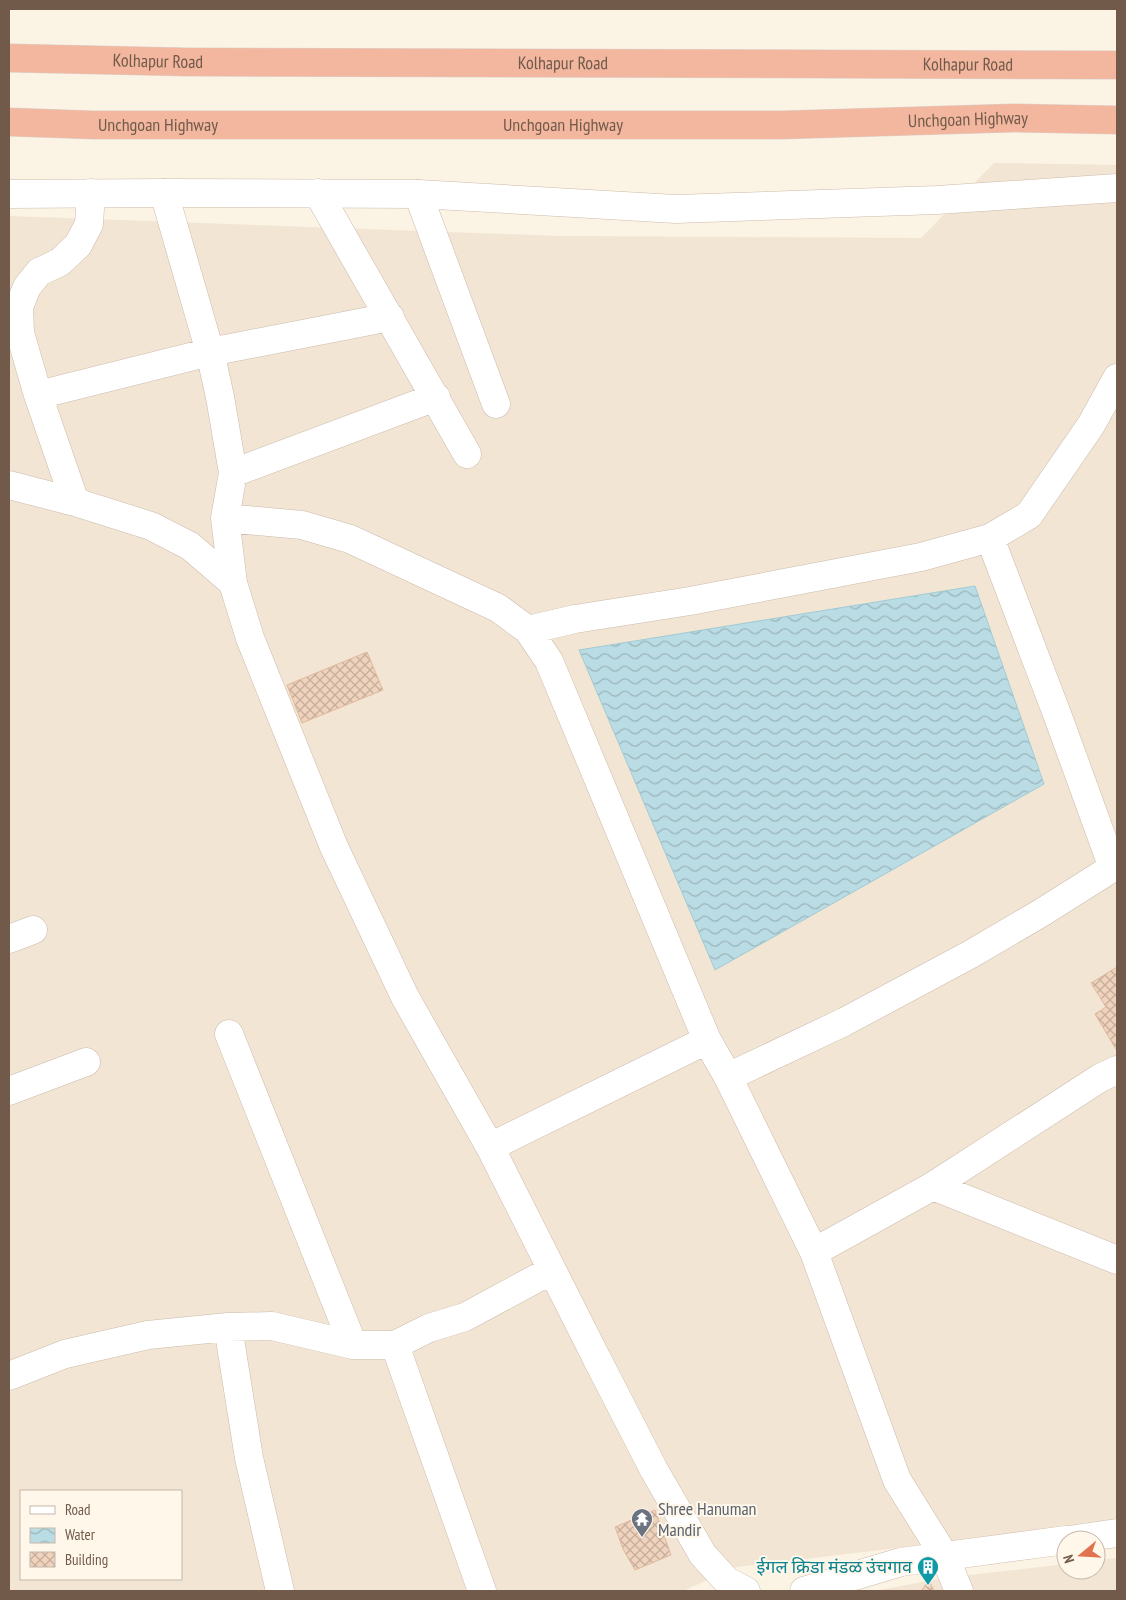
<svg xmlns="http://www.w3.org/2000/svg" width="1126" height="1600" viewBox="0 0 1126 1600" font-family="'PT Sans Narrow','Noto Sans Devanagari',sans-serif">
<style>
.residential{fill:#f2e5d3;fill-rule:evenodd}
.water{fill:url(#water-waves);stroke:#a0cbd5}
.building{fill:url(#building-cross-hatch);stroke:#e1ba9e}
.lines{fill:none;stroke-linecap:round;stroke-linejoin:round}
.street-casing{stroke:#ccbbab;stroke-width:29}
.secondary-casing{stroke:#cfbba9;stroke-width:29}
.highway-casing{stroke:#dad4d0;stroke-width:29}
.street{stroke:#fff;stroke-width:28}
.secondary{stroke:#fff;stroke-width:28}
.highway{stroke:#f2b79e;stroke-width:28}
.labels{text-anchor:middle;stroke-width:4;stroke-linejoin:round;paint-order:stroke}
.street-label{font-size:18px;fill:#725a4b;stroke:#fef7ea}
.worship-label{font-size:18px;fill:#5b616d;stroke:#fef7ea;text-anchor:start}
.culture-label{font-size:18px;fill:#0d838f;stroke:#fef7ea;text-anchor:end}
</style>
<defs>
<pattern id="water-waves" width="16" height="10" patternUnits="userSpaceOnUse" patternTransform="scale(1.25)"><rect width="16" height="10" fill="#badce4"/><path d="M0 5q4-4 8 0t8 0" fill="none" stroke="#9cb5bb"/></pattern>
<pattern id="building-cross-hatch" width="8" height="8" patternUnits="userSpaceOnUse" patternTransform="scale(1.25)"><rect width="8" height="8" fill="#efd3bd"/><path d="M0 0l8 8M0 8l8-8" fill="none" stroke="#c6ae9c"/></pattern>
</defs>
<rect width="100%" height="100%" fill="#fbf3e4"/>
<path class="residential" d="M994,163L1117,165V1522L736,1567L683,1591H9V216L561,236L921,238ZM21,1491H181V1579H21Z
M1117,1558V1591H875L943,1578L1066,1564V1570H1096V1560Z"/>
<path class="water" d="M975,586L1044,784L715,970L579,650Z"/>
<path class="building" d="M367,652L383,690L302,723L287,685Z
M1117,967V1051L1095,1014L1106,1007L1091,983Z
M655,1510L671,1555L635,1570L623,1549L615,1527Z
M929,1580L934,1591H921Z"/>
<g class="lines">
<g class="street-casing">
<path id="street" d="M164,193L210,352L220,397L233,473L225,518L233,583L250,638L334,847L405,997L490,1147L597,1359
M318,193L467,454
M418,194L496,404
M38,395L210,352L390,317
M233,473L436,397
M9,485L75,502L151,526L190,546L233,583
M75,502L38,395L20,333L19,307L27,287L39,272L60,262L78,245L89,224L91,193
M225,518L302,525L350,539L498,608L528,630L549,661L707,1040L728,1077L814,1252L897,1480L945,1557L959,1591
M990,538L1060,722L1113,868
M528,630L575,619L690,601L921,557L990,538L1029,515L1091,425L1117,378
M9,939L33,930
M229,1034L353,1345
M728,1077L844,1022L971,954L1041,913L1117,865
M9,1091L86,1062
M490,1147L707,1040
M933,1186L1117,1260
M814,1252L933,1186L1100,1078L1117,1070
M228,1327L249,1458L280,1591
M395,1345L482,1591
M9,1376L65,1354L148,1335L228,1327L272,1326L353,1345H395L429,1328L465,1317L552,1270"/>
</g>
<g class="secondary-casing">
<path id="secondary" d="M9,194L164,193L418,194L676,209L937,200L1117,188
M597,1359L654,1470L703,1555L727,1581L746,1591
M1069,1540L1117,1533
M804,1591L901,1562L1066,1540"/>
</g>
<g class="highway-casing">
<g id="highway">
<path id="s1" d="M9,58L188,62L1117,65"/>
<path id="s2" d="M9,122L94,125H781L1013,118L1117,120"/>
</g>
</g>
<use href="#street" class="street"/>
<use href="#secondary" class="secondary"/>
<use href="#highway" class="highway"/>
</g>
<defs>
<g id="temple-pin" transform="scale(1.125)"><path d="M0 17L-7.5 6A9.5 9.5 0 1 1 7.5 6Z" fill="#6b7280" stroke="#fef7ea"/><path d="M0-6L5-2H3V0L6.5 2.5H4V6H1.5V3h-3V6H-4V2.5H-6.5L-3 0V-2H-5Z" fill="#fff"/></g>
<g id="building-pin" transform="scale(1.125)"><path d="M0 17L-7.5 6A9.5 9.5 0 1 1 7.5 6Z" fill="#0f9aa8" stroke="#fef7ea"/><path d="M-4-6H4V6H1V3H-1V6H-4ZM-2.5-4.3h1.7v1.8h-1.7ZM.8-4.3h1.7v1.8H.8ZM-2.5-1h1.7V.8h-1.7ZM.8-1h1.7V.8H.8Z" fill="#fff"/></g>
</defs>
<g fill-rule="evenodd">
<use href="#temple-pin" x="642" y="1519"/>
<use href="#building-pin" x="928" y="1567"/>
</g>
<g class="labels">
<g class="street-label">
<text dy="6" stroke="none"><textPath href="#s1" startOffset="149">Kolhapur Road</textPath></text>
<text dy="6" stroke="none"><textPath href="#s1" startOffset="554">Kolhapur Road</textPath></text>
<text dy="6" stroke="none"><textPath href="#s1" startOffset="959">Kolhapur Road</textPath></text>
<text dy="6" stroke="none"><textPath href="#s2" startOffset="959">Unchgoan Highway</textPath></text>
<text dy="6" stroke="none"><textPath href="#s2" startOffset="149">Unchgoan Highway</textPath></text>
<text dy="6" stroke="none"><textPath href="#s2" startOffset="554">Unchgoan Highway</textPath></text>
</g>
<g class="worship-label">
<text x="658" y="1515">Shree Hanuman<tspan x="658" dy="21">Mandir</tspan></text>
</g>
<g class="culture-label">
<text x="912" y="1573">ईगल क्रिडा मंडळ उंचगाव</text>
</g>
</g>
<rect width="1126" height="1600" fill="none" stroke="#725a4b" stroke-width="20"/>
<rect x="20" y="1490" width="162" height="90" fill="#fef7ea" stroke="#c6b8aa"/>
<rect x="30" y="1506" width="25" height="8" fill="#ffffff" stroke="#c6b8aa"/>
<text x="65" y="1515" font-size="15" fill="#725a4b">Road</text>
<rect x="30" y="1528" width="25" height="15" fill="url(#water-waves)" stroke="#c6b8aa"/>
<text x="65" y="1540" font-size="15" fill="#725a4b">Water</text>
<rect x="30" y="1552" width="25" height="15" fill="url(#building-cross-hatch)" stroke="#c6b8aa"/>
<text x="65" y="1565" font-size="15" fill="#725a4b">Building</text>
<g transform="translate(1081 1555) rotate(252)"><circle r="24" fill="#fef7ea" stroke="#c6b8aa"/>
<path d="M0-4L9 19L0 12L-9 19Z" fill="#df744f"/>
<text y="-8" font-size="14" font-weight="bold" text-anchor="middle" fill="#725a4b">N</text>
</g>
</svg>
